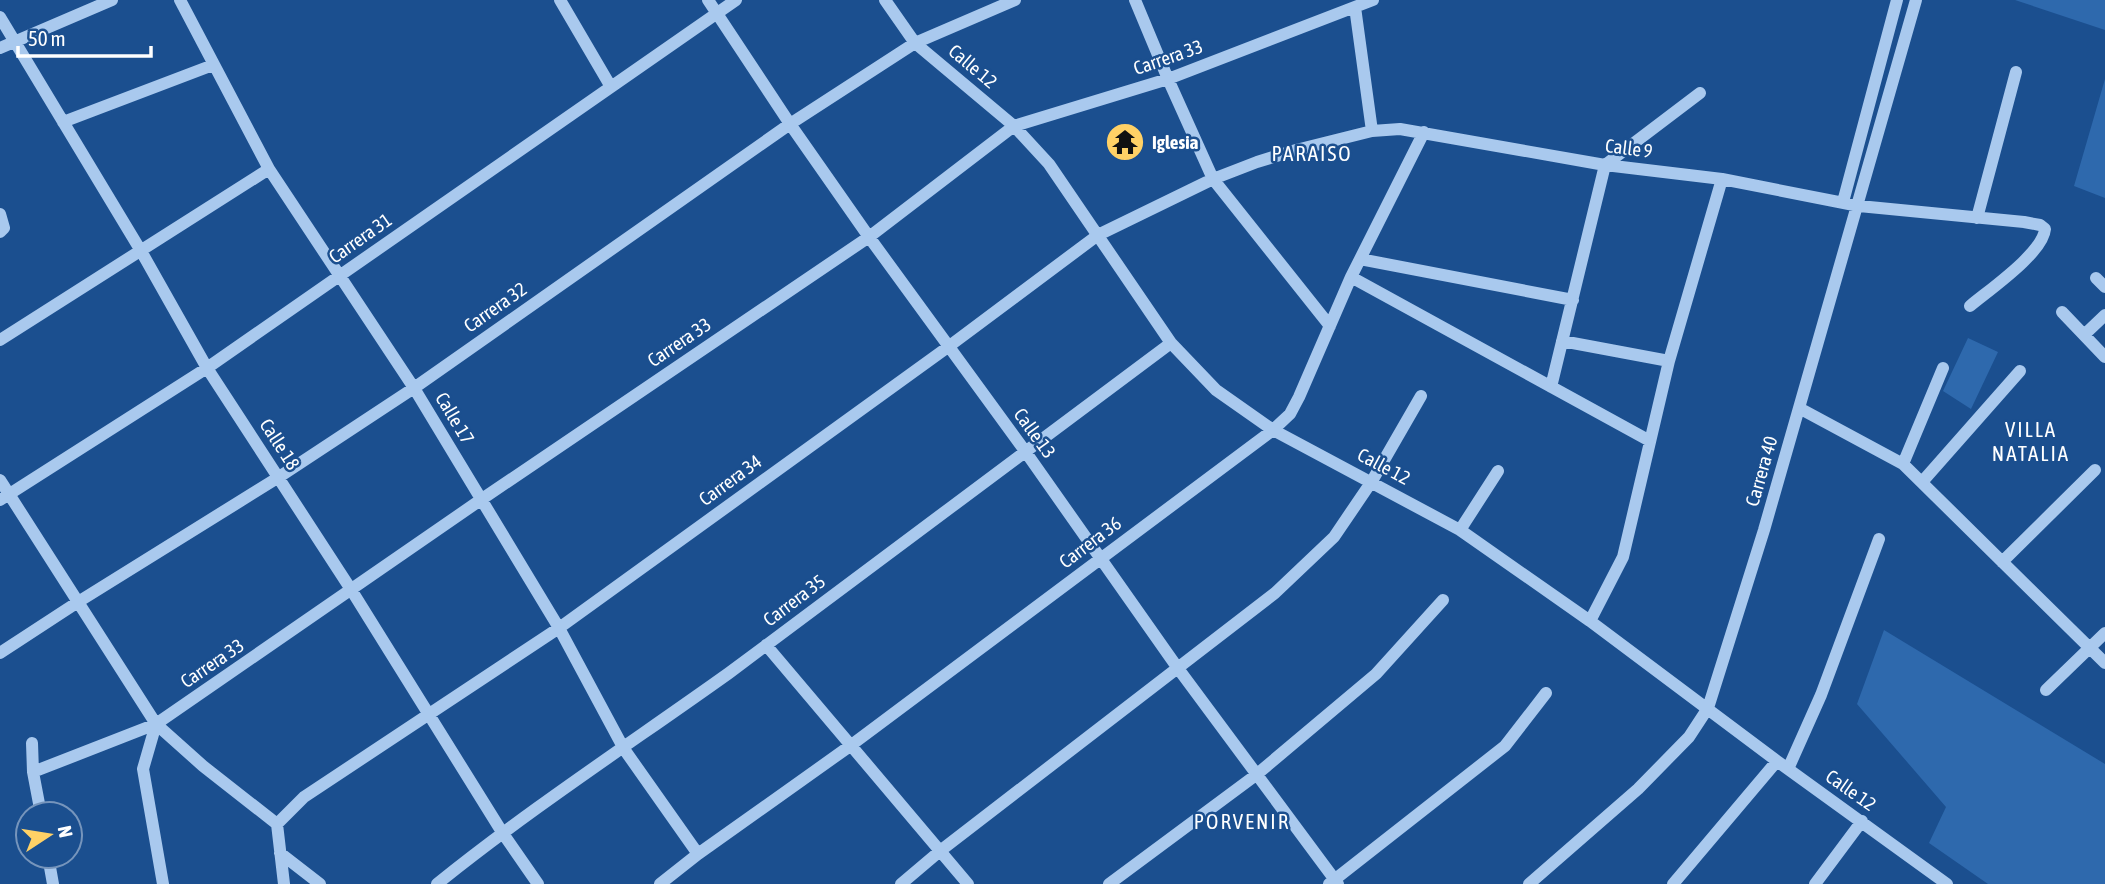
<svg xmlns="http://www.w3.org/2000/svg" width="2105" height="884" viewBox="0 0 2105 884" font-family="'Asap Condensed',sans-serif">
<style>
.green{fill:#2e69ad}
.lines{fill:none;stroke-linecap:round;stroke-linejoin:round}
.minor{stroke:#a9c9ee;stroke-width:12}
.labels{text-anchor:middle;stroke-width:5;stroke-linejoin:round;paint-order:stroke}
.street-label{font-size:19px;fill:#fff;stroke:#1b4f8f}
.poi-label{font-size:19px;font-weight:bold;fill:#fff;stroke:#1b4f8f;text-anchor:start}
.neighbourhood-label{font-size:21px;letter-spacing:2px;fill:#fff;stroke:#1b4f8f}
</style>
<rect width="100%" height="100%" fill="#1b4f8f"/>
<path class="green" d="M2015,0H2105V30Z
M2105,79V198L2074,186Z
M1968,338L1998,352L1971,409L1943,391Z
M1884,630L2105,764V884H1988L1929,843L1946,807L1857,704Z"/>
<g class="lines">
<path class="minor" d="M180,0L269,169L414,388L559,628L624,749L698,854
M560,0L611,87
M708,0L790,124L869,237L1025,451L1177,667L1338,884
M885,0L915,43L1014,126L1049,164L1171,343L1216,390L1273,430L1460,530L1590,621L1777,761L1947,884
M1135,0L1168,79L1213,179L1330,326
M1355,7L1372,131
M0,17L141,251L207,368L352,591L502,832L538,884
M0,48L112,0
M63,122L213,65
M1843,202L1897,0
M0,214L4,228L0,232
M1977,218L2016,72
M1360,259L1573,300
M1351,277L1650,441
M2096,278L2105,287
M2062,312L2105,357
M2084,335L2105,315
M0,340L269,169
M1562,341L1669,361
M1551,387L1605,165L1700,93
M1799,408L1903,464L2105,663
M1903,464L1943,368
M0,480L156,724L203,766L277,824
M1922,482L2020,371
M0,500L207,368L736,0
M1460,530L1498,471
M2002,562L2095,470
M1590,621L1623,557L1669,361L1722,179
M766,645L968,884
M0,653L78,602L279,477L414,388L790,124L915,43L1015,0
M2046,690L2105,633
M156,724L143,769L163,884
M32,743L33,772L41,814
M1788,769L1821,695L1879,539
M33,772L156,724L482,499L869,237L1014,126L1168,79L1373,0
M277,824L304,797L559,628L948,347L1098,235L1213,179L1257,162L1296,150L1372,131L1400,129L1605,165L1722,179L1859,206L2024,222L2040,225L2045,229C2043,253 1989,290 1970,306
M277,824L284,884
M280,853L320,884
M48,856L53,884
M437,884C530,809 631,743 729,673C877,564 1023,452 1171,343
M660,884L698,854L850,746L1273,430L1290,414L1299,397L1351,277L1424,132
M901,884L940,851L1275,593L1334,537L1372,481L1421,396
M1109,884L1256,775L1376,674L1443,600
M1329,884L1505,746L1546,693
M1529,884L1638,789L1689,737L1708,708L1764,530L1916,0
M1673,884L1777,761
M1815,884L1862,821"/>
</g>
<defs>
<g id="temple-disc" transform="scale(2.0125)"><circle r="9.5" fill="#ffd166" stroke="#1b4f8f"/><path d="M0-6L5-2H3V0L6.5 2.5H4V6H1.5V3h-3V6H-4V2.5H-6.5L-3 0V-2H-5Z" fill="#111"/></g>
</defs>
<g fill-rule="evenodd">
<use href="#temple-disc" x="1125" y="142"/>
</g>
<g class="labels">
<g class="street-label">
<text transform="translate(1168 57) rotate(-19)" y="7">Carrera 33</text>
<text transform="translate(973 66) rotate(40)" y="7">Calle 12</text>
<text transform="translate(1629 148) rotate(7)" y="7">Calle 9</text>
<text transform="translate(360 238) rotate(-35)" y="7">Carrera 31</text>
<text transform="translate(495 307) rotate(-35)" y="7">Carrera 32</text>
<text transform="translate(679 342) rotate(-34)" y="7">Carrera 33</text>
<text transform="translate(455 418) rotate(59)" y="7">Calle 17</text>
<text transform="translate(1035 433) rotate(54)" y="7">Calle 13</text>
<text transform="translate(280 444) rotate(57)" y="7">Calle 18</text>
<text transform="translate(1384 466) rotate(28)" y="7">Calle 12</text>
<text transform="translate(1761 471) rotate(-74)" y="7">Carrera 40</text>
<text transform="translate(730 480) rotate(-36)" y="7">Carrera 34</text>
<text transform="translate(1090 542) rotate(-37)" y="7">Carrera 36</text>
<text transform="translate(794 600) rotate(-37)" y="7">Carrera 35</text>
<text transform="translate(212 663) rotate(-34)" y="7">Carrera 33</text>
<text transform="translate(1851 790) rotate(35)" y="7">Calle 12</text>
</g>
<g class="poi-label">
<text x="1152" y="149">Iglesia</text>
</g>
<g class="neighbourhood-label">
<text x="1312" y="161">PARAISO</text>
<text x="2031" y="437">VILLA<tspan x="2031" dy="24">NATALIA</tspan></text>
<text x="1242" y="829">PORVENIR</text>
</g>
</g>
<g transform="translate(49 835) rotate(78)"><circle r="33" fill="#1b4f8f" stroke="#7695bc" stroke-width="2"/>
<path d="M0-5L12 26L0 18L-12 26Z" fill="#ffd166"/>
<text y="-10" font-size="19" font-weight="bold" text-anchor="middle" fill="#ffffff">N</text>
</g>
<path d="M18 46v10h133v-10" fill="none" stroke="#ffffff" stroke-width="3.5"/>
<text x="28" y="46" font-size="21" fill="#ffffff" stroke="#1b4f8f" stroke-width="5" paint-order="stroke">50 m</text>
</svg>
